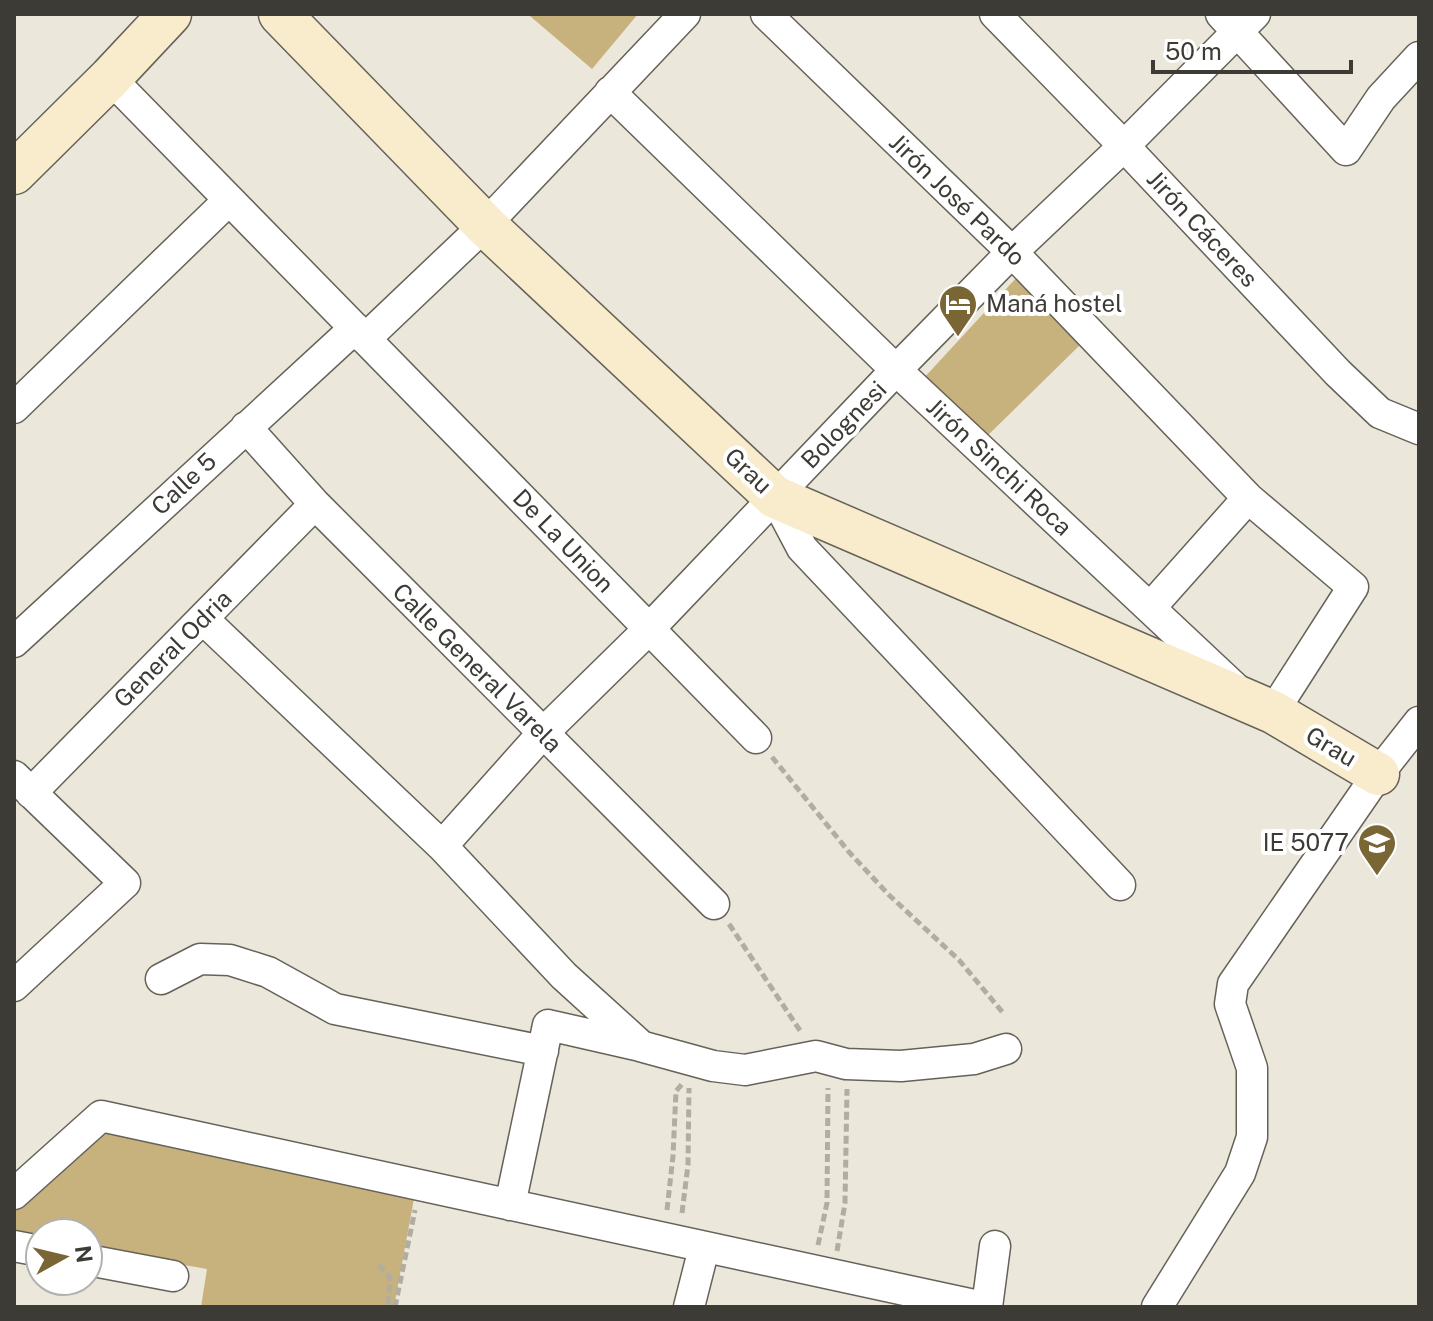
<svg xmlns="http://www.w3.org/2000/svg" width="1433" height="1321" viewBox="0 0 1433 1321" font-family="'Public Sans',sans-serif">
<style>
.green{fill:#c7b27e}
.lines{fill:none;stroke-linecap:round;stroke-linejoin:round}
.street-casing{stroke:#666258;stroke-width:33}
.secondary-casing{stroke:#666258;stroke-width:45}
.path{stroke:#b1ada3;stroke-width:5;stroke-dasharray:8 4;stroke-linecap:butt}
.street{stroke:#fff;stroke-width:30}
.secondary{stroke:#f8eccc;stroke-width:42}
.labels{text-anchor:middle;stroke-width:8;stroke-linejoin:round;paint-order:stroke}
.street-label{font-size:24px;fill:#3d3b36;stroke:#fff}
.poi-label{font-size:24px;fill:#3d3b36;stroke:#fff;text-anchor:start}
</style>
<rect width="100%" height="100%" fill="#ece7db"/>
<path class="green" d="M532,14H638L592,69L530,16Z
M1018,276L1082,343L982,441L923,379Z
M100,1127L415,1193L394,1307H201L207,1269L88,1248V1233H40V1240L14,1235V1209Z"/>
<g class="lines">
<g class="street-casing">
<path id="street" d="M766,14L1012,252L1248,498L1353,587L1273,712
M995,14L1124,146L1338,373L1380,413L1419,429
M1221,14L1346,150L1381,98L1419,57
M110,78L756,738
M610,92L896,370L1234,687
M365,339L485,225L685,14
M14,408L229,200
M246,427L315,504L714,904
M775,497L802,548L1120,885
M1150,608L1248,498
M203,619L442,846L564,976L639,1044
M14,642L355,328
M14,776L125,883L14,986
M31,793L315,504
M442,846L542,734L649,629L896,370L1012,252L1124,146L1255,14
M161,979L200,959L230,960L268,972L335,1009L543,1051
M14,1194L101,1116L983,1307
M510,1205L548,1025L640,1046L713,1066L745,1070L816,1056L846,1064L901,1066L974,1059L1006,1049
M14,1246L40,1251
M88,1260L173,1276
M689,1307L704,1248
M987,1307L995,1246
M1157,1307L1240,1173L1252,1137V1068L1230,1004L1233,984L1378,774L1419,722"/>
</g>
<g class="secondary-casing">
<path id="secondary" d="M280,14L485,225L775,497L1273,712L1378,774
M14,173L110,78L170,14"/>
</g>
<path class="path" d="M772,757L849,852L889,895L959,960L1004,1014
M729,924L801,1032
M667,1210L673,1156L676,1091L683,1083
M682,1213L688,1165L689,1088
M818,1245L827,1203L828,1088
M837,1251L845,1203L847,1089
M379,1265L390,1277L388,1307
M395,1307L415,1210"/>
<use href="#street" class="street"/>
<use href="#secondary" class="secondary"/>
</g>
<defs>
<g id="hotel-pin" transform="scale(2)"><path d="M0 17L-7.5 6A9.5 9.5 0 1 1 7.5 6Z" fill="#7a6635" stroke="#fff"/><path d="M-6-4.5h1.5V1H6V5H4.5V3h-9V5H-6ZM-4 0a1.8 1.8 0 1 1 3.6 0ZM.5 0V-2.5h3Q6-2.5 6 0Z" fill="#fff"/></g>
<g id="school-pin" transform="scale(2)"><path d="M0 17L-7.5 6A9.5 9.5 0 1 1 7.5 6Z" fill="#7a6635" stroke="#fff"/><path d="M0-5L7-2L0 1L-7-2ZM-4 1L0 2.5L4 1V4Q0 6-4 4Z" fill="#fff"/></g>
</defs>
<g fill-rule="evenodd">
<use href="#hotel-pin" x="958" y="304"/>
<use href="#school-pin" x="1377" y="843"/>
</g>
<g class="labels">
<g class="street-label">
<text transform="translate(957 200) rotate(44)" y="8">Jirón José Pardo</text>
<text transform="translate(1202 229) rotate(47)" y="8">Jirón Cáceres</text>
<text transform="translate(844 425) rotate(-46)" y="8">Bolognesi</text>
<text transform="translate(999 467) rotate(43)" y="8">Jirón Sinchi Roca</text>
<text transform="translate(748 471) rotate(43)" y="8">Grau</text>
<text transform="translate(184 484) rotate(-43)" y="8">Calle 5</text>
<text transform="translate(563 541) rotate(46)" y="8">De La Union</text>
<text transform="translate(173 649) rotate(-45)" y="8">General Odria</text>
<text transform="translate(477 668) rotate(45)" y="8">Calle General Varela</text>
<text transform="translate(1331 747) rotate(31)" y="8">Grau</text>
</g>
<g class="poi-label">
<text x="986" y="312">Maná hostel</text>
<text x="1349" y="851" text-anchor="end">IE 5077</text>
</g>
</g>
<rect width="1433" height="1321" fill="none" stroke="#3d3b36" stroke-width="32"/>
<g transform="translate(64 1257) rotate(82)"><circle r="38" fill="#ffffff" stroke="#b1b1af" stroke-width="2"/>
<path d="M0-6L14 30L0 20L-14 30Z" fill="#7a6635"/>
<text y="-12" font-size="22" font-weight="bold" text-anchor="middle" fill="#3d3b36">N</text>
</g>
<path d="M1153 60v12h198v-12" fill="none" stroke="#3d3b36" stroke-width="4"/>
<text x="1165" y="60" font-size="24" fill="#3d3b36" stroke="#ffffff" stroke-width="6" paint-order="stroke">50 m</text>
</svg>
